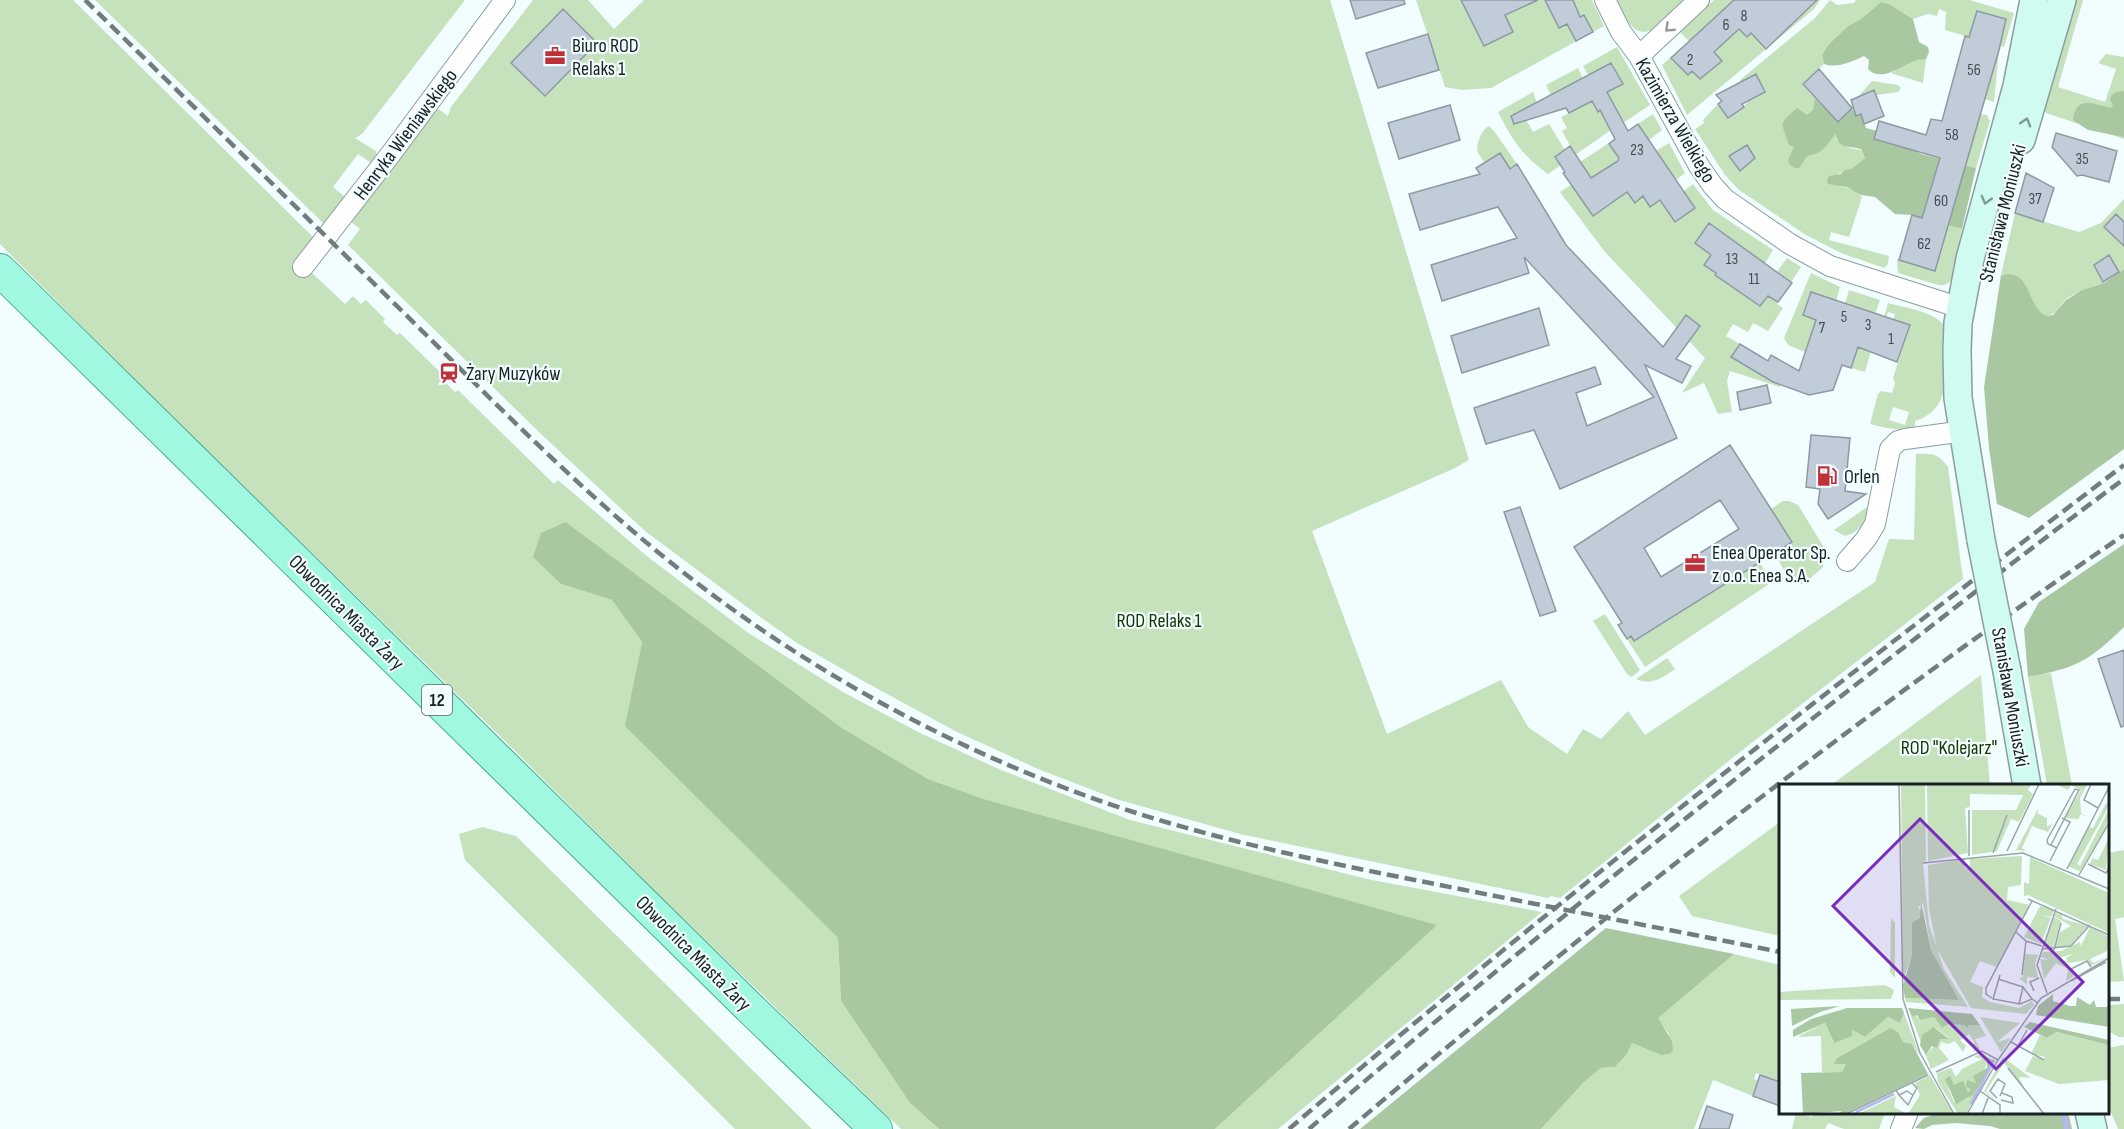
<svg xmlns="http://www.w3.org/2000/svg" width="2124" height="1129" viewBox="0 0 2124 1129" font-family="'Sofia Sans Condensed',sans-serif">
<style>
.green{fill:#c5e2bc;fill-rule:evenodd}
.forest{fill:#a9c7a0}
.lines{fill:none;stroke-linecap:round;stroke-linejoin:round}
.stream{stroke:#b3bae7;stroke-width:6}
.building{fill:#c0cdd8;stroke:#8d99a3;stroke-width:1.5;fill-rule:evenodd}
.street-casing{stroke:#8c9ea1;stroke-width:22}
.secondary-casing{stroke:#8c9ea1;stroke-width:30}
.primary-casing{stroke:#49aa91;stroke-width:34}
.street{stroke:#fff;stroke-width:20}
.secondary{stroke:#d0fbf0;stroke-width:27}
.primary{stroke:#a1f8e1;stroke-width:32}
.rail{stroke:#737c7d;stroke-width:4.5;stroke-dasharray:12 6;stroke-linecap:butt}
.secondary-bridge-casing{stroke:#8c9ea1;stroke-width:30;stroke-linecap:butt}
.secondary-bridge{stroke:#d0fbf0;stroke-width:27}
.oneway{stroke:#989b9c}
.oneway2{stroke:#7e9993}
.labels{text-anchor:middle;stroke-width:4.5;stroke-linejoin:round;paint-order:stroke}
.number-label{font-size:16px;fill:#444c50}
.shield{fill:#f1fdff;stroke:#5a6364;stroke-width:1.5}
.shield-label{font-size:18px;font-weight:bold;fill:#1a2122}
.poi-label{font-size:20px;fill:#1a2122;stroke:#f1fdff;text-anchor:start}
.street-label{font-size:20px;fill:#1a2122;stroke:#f1fdff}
.park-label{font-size:20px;fill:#123800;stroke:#f1fdff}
.inset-river{fill:none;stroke:#b3bae7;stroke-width:3}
.inset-road{fill:none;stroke:#9ba5a7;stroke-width:1.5}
.view{fill:#7b2cbf;fill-opacity:0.15;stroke:#7b2cbf;stroke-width:3}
.inset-edge{fill:none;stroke:#1a2122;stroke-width:3}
</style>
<rect width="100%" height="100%" fill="#f1fdff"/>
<path class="green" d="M0,0H73L314,238L311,272L345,304L353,296L361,304L366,300L385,319L383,322L397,335L400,333L443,375L441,378L455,392L458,390L554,484L558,480L648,557L747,632L843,692L920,733L1001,770L1130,820L1367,879L1542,912L1278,1129H1215L1436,925L984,799L928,779L842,728L566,522L561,584L612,600L642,642L626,726L838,938L841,1001L910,1103L939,1129H901L660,896L501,737L148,393L0,244Z
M95,0H465L362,134L355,138L376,151L377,155L371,163L358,154L333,187L345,197L324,224Z
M533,0H588L614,29L644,0H1330L1469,460L1453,469L1312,531L1387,734L1501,680L1528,727L1567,754L1583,729L1601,739L1628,711L1645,735L1875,582L1889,539L1914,540L1916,454C1932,453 1939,454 1948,467L1963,579L1736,755L1560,898L1551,896L1548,898L1240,834L1116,799L1038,769L957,732L865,682L797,643L759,616L645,531L541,434L348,245L360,229L350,221L434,109L440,110L448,116L451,107Z
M1416,0H1592L1604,26L1491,88L1462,90L1445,87Z
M1617,0H1683L1651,30C1632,39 1624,13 1617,0Z
M1714,0H1820L1814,9L1687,115L1662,65L1689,41L1680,32Z
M1830,0L1837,5L1854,3L1856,0H1969L2014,13L2004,47L1945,30L1946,12L1939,9L1937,16L1928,14L1913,19L1889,4L1881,2L1861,19L1848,26L1828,45L1822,55L1824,64L1802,84L1838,122L1836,140L1850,148L1861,150L1865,158L1851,169L1838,174L1840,186L1855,190L1862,197L1849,237L1831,232L1829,240L1889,256L1888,264L1884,268L1841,253L1806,235L1739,190L1725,175L1695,129L1704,123L1703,120L1718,104L1744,107L1749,100L1765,92L1756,74L1740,82V80L1815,18Z
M2077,0H2083L2058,87L2105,102L2116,69L2098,63L2106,54L2124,57V139L2046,113L2044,109Z
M1617,47L1650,105L1617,127L1612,105L1613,104L1607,92L1623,84L1612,63L1588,75L1583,66Z
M1999,50L1994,102L1985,99Z
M1926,59L1923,83L1891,73L1915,60Z
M1578,68L1583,78L1551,95L1546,85Z
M1872,81L1898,85L1901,88L1898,92L1876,95L1874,91L1857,98Z
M1533,92L1537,103L1522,112L1533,132L1549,124L1565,150L1561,165L1548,174C1521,154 1513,141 1498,112Z
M1592,101L1597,111L1600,110L1611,130L1575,155L1562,131L1567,128L1561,117Z
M1653,114L1662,130L1649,140L1656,151L1669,143L1685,173L1676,180L1684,191L1693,184L1713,210L1773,250L1765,263L1777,272L1787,258L1801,267L1777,304L1783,308L1768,331L1753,323L1748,332L1733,324L1726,336L1740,344L1732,358L1757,373L1762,371L1785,376L1780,387L1730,371L1727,381L1732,412L1718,414L1704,383L1682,393L1705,358L1605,252L1560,192L1588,174L1580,162Z
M1980,114L1987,115L1990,121L1976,168L1965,165Z
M1489,126L1494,131L1517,164L1510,169L1500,153L1484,162L1477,151C1477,142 1481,130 1489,126Z
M2124,199V269L2119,272L2109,255L2094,265L2104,283C2091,287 2077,291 2066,299C2060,305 2057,313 2048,316L2039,311L2004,274L2001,275L2015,213L2079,232L2101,223Z
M1948,225L1962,229L1952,279C1948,284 1945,286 1938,285L1898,273L1897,259L1935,270Z
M1811,273L1840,287L1836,301L1811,293L1803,315L1819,321L1813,330L1805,352L1788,345L1784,338Z
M1849,290L1880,300L1875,314L1845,304Z
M1888,303C1905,308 1936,311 1946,328L1944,389C1941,406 1931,416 1915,421V427C1899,432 1886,428 1870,424L1878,394L1881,391L1892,393L1895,383L1893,378L1910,326L1893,320L1895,314L1888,312L1886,318L1884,317ZM1893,407L1909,412L1905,425L1889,420Z
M1824,336L1871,351L1865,372L1840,365Z
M1783,501H1789L1798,505L1825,549L1823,567L1804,584C1789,585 1782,565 1774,553L1792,542L1771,509Z
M1870,505C1866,520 1861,532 1845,536L1834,530Z
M1760,563L1772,582L1645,667L1627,639L1631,636L1635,641Z
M1605,614L1640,670L1632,677L1627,674L1593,621Z
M1667,658L1675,669C1662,678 1651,686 1636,679Z
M2051,673L2072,785H2047L2028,677Z
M1981,675L1990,785H1831Z
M1780,822V936L1692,916L1679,896Z
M482,827L516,836L812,1129H735L465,860L459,834Z
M2124,850V917L2115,919L2124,981L2108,982V853Z
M1734,954L1780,965V1082L1756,1073L1754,1079L1758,1080L1753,1096L1713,1080L1694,1129H1541L1584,1082L1601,1068L1615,1067L1627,1054L1632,1043L1661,1055L1669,1034L1657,1018Z
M2124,1004V1037H2119L2108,1031V1005Z
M2124,1045V1129H2118L2108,1105V1048Z
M1796,1113L1812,1117L1814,1113H1885L1879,1129H1844L1828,1123L1825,1129H1792Z"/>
<path class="forest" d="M1881,2L1889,4L1913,19L1919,42L1928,47L1929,52L1926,59C1921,60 1916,59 1912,62C1899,68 1880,82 1868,69L1869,60L1864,56C1853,61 1837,69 1824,64L1822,55L1828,45L1848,26L1861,19Z
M2124,91V137L2088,130L2073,120C2076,95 2092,104 2111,108L2113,105L2110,100C2111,92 2117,92 2124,91Z
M1815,99L1838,121L1852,108L1856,115L1861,114L1866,128L1877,131L1921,154L1976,168L1962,229L1912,215L1895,214L1875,197L1861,195L1847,187L1828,184L1827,180L1829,176L1841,174L1845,170L1851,169L1865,158L1861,149C1849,146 1836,148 1836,133C1825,147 1825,152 1807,156L1799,168H1795L1790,165L1788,160L1794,147L1789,145L1782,125L1785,119L1797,108L1807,115L1813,110Z
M2124,269V449L2029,518L1997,504L1989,448L1984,387L2001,275C2034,268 2025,309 2048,316L2053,315L2066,300L2082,290L2104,283Z
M566,522L842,728L928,779L984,799L1437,925L1215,1129H939L910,1103L841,1001L838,938L625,726L642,642L612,600L561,584L533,557L541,533Z
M2124,544V627C2089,661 2077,668 2028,677L2024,629L2039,602Z
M1606,928L1734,954L1658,1018L1672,1041L1673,1050L1670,1054L1661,1055L1632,1043L1627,1054L1615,1067L1601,1068L1584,1082L1541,1129H1360Z
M2068,1112L2072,1129H2000L1990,1126L1956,1123L1932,1125L1924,1129L1915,1128L1924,1118L1937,1113Z"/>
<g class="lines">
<path class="stream" d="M2063,1112L2067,1129"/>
</g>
<path class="building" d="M1350,0H1404L1405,4L1356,19Z
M1461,0H1538L1505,15L1513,32L1484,46Z
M1545,0H1573L1580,17L1584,15L1593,32L1576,41L1567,24L1559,28Z
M1734,0H1817L1766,49L1751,33L1747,37L1739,29L1714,52L1722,61L1700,79L1692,71L1688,75L1671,58Z
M563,9L597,43L545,96L511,63Z
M1977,11L2006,19L1999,50L1935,271L1899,260L1912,215L1922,218L1940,158L1874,139L1879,121L1926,135L1931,119L1942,121L1965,36L1969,37Z
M1428,34L1439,70L1378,88L1366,53Z
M1611,63L1623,84L1607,92L1628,131L1638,124L1695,208L1675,222L1660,200L1650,207L1643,196L1635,203L1627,192L1593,216L1563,173L1565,172L1555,157L1570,146L1591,178L1618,161L1619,158L1609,144L1615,139L1600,110L1598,112L1592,101L1569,113L1566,108L1514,124L1511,116Z
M1819,69L1852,108L1838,122L1803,84Z
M1756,74L1765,92L1742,104L1744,107L1728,118L1718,104L1722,101L1716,95Z
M1874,90L1884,116L1864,124L1861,114L1856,116L1851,100Z
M1450,105L1460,140L1399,159L1388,123Z
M2056,133L2117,151L2109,182L2082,175L2077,176L2052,147Z
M1747,145L1755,158L1740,171L1729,156Z
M1500,153L1510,169L1517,164L1566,245L1663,347L1686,315L1700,326L1676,359L1691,366L1682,383L1645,365L1677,438L1560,489L1534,430L1486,444L1474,408L1595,367L1601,384L1576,393L1587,426L1654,397L1524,257L1529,273L1442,301L1431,265L1517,238L1498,207L1420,230L1409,194L1480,174L1476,168Z
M2026,173L2054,188L2043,222L2015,213Z
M2116,214L2124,222V246L2104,227Z
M1709,223L1792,283L1778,302L1768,296L1760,306L1715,275L1716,273L1704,265L1711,255L1695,243Z
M2109,255L2119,272L2103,282L2094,265Z
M1811,292L1910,325L1897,362L1858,347L1851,368L1842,365L1833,390L1809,395L1773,382L1731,357L1740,344L1768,361L1771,355L1799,371L1816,320L1803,315Z
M1539,308L1549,345L1462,373L1451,336Z
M1767,385L1771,403L1740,410L1737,392Z
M1811,435L1850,438L1845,491L1866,494L1828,519L1818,504L1820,489L1806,487Z
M1730,445L1792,542L1634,641L1631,636L1627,639L1618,625L1622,623L1574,547ZM1720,500L1739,529L1661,577L1644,548Z
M1520,507L1556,611L1540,616L1504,512Z
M2124,650V726L2121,727L2098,659Z
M1760,1075L1780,1082V1106L1753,1096Z
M1707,1106L1733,1115L1729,1129H1699Z"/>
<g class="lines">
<g class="street-casing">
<path id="street" d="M1605,0L1621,32L1639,56L1699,166L1713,186L1725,199L1790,244L1830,266L1961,308
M1639,56L1699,0
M303,267L390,155L505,0
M1847,561L1866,539L1875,524L1890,449L1898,441L1905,439L1965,431
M1901,1129L1908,1112"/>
</g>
<g class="secondary-casing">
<path id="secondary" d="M2021,140L2062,0
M1981,540L1958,398L1957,351L1958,323L1970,259L2017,86L2034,0
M2007,671L2027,786
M2089,1112L2093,1129"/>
</g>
<g class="primary-casing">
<path id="primary" d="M0,270L753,1011L876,1129"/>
</g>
<use href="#street" class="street"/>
<use href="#secondary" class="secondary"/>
<use href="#primary" class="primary"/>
<path class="rail" d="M85,0C190,103 296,207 401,310C475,383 548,458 627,526C756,638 905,727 1065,788C1182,833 1303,858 1425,882C1543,906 1662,928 1780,952
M2108,999H2124
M1289,1129C1559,898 1841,680 2124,465
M1309,1129C1487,975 1672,828 1858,683C1946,615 2034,545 2124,479
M1349,1129C1435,1056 1523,985 1611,914C1778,782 1948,654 2124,535"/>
<g class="secondary-bridge-casing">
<path id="secondary-bridge" d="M1981,540L2007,671"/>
</g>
<use href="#secondary-bridge" class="secondary-bridge"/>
</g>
<defs><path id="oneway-chevron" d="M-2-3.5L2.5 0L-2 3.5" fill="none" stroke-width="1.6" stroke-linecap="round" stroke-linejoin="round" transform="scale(1.5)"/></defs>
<use class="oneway" href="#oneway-chevron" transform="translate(1669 28) rotate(137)"/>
<g class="oneway2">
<use href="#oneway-chevron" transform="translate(2026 122) rotate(-73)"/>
<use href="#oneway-chevron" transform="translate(1986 200) rotate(105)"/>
</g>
<defs>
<g id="office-bare" transform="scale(1.62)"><path d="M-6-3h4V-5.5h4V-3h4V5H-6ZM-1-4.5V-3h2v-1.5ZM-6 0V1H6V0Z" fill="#c03039" stroke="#f1fdff" stroke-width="2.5" paint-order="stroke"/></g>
<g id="station-bare" transform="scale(1.62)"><path d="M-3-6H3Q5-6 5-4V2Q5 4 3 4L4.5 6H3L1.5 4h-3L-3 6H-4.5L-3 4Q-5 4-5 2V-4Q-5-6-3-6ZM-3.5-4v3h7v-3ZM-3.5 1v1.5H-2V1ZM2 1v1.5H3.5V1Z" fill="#c03039" stroke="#f1fdff" stroke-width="2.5" paint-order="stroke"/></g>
<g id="fuel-bare" transform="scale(1.62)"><path d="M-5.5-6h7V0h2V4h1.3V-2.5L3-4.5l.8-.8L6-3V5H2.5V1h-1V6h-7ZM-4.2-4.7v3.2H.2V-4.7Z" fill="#c03039" stroke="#f1fdff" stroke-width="2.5" paint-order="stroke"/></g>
</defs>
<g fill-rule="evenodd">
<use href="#office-bare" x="555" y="56"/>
<use href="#station-bare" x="449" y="373"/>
<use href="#fuel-bare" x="1827" y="476"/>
<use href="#office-bare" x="1695" y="563"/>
</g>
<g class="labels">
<g class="number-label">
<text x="1744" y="21">8</text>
<text x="1726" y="30">6</text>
<text x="1690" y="65">2</text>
<text x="1974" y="75">56</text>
<text x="1952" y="140">58</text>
<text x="1637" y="155">23</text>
<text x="2082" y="164">35</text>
<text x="2035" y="204">37</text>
<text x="1941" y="206">60</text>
<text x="1924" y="249">62</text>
<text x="1732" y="264">13</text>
<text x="1754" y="284">11</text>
<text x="1844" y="322">5</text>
<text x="1868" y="330">3</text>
<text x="1822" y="333">7</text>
<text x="1891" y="344">1</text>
</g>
<rect class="shield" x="422" y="685" width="30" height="30" rx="4.5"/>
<g class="shield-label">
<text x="437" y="706">12</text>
</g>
<g class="poi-label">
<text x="572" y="52">Biuro ROD<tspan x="572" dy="23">Relaks 1</tspan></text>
<text x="466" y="380">Żary Muzyków</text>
<text x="1844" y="483">Orlen</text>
<text x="1712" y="559">Enea Operator Sp.<tspan x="1712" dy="23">z o.o. Enea S.A.</tspan></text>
</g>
<g class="street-label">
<text transform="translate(1676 120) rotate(60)" y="7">Kazimierza Wielkiego</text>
<text transform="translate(405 134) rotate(-53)" y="7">Henryka Wieniawskiego</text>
<text transform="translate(2002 213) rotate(-76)" y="7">Stanisława Moniuszki</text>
<text transform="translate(347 612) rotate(45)" y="7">Obwodnica Miasta Żary</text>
<text transform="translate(2011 697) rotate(80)" y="7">Stanisława Moniuszki</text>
<text transform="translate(694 953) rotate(45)" y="7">Obwodnica Miasta Żary</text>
</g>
<g class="park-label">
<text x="1159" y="627">ROD Relaks 1</text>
<text x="1949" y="754">ROD "Kolejarz"</text>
</g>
</g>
<g transform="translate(1779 784)">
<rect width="330" height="330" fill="#f1fdff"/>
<path d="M122,0H146L147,77L144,78L150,141L165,185L189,223L127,218L126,214L180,216L152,166L144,119L139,123L142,128L133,171L124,196ZM148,0H252L249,6L254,10L240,38L232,35L218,67L193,71V26H237L244,11L191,10V23L186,24L189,69L149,77ZM277,0H308L301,14L302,29L310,34L302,30L299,35L286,34L302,6L292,1L289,6ZM327,19L330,22L298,80L301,82L330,25L327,44L301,87L293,84L290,82L310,43L314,44ZM259,25V30L268,34V43L274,39L269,48L253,42L243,64L247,67L237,66ZM324,51L314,74L319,76L330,54L327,86L311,80ZM243,72L242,101L229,103L228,116L251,121L218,183L201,177L191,198L204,203L203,213L211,218L240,224L253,217L255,221L247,230L192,224L158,165L150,125L149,81L186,75V84L191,85V75ZM251,73L330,109V149L249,111L245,112V98L250,100ZM261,122L275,126L272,133L261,131L272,134L262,160L245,153ZM279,127L278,131L281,128L284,135L309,142L291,162L276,164L281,148L292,142L275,132ZM275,133L282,137L274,164L264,163ZM112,134L116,139V194L111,188ZM311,143L330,153V166L311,175L314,179L330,172L312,182L308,176L289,179L287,174L294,170L283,173L282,176L287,177L295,192L287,197L289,185L277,179L265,195L261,175L270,176L262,173L264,168L282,167L301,158L302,162ZM246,170L259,171L256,179L259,194L248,193V201L240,194L244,193ZM106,201L115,206L112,215L0,216V208ZM129,224L141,236L155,233L163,244L170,240L201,241L207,252L196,255L201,265L193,268L196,265L191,260L196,259L190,250L181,256L187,262L184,268L176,257L169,260L162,258L160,264L170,276L152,285ZM156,243L170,254L161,255L147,271L143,252ZM125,229L141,272L133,260L124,258L119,248L109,245L58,274L67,280L63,288H43L42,252L18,253L46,239L54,258L73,252V246L86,253L109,233L121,239ZM201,233L241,239L218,258L232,254L222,268ZM276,248L330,261V296L280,300L246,287L254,272L265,276L266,273L252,270L261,251L269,254ZM201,270L208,279L199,300L210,286L187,330H179L159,298L158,289L172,284L177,293L183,285L203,275L195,273ZM171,293L175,301L190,314L175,318L169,304ZM224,273L252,294L240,293L246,306L225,279L207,307L216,315L205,307ZM149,288L174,330H129L141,311L136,299L150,292ZM117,312L115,323L128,330H79Z" fill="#c5e2bc" fill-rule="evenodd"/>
<path d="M142,118L152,166L180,216L126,214L124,202L133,171V139L141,134ZM274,210V217L291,222H297L298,213L311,221L315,216L317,223H330V243L257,231L259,222ZM61,222L41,228L13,242L12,225ZM68,224H123L125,229L121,239L109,233L86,253L73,246V252L55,259L46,239L14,253V246L32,235ZM129,224L193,230L201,241H190L188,244L186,241L170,240L163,244L155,233L141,236L138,231L134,233ZM251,238L330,256V261L277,248L268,254L245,243ZM155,243L170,255H161L158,264L153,262L147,271L141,261L143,251ZM111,244L119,248L124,258L133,260L149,290L65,330H58L63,327L24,330L22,289L63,288L67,280H55L58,274ZM201,269L215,277L194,311L177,320L166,295L171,292L175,301L184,297L189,309L192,305L187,303L188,296L197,299L194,292L208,284V275Z" fill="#a9c7a0"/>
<path class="inset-river" d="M192,320L215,276M77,328L115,310"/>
<path class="inset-road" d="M120,0L124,215L141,269L175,330M312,0L305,16L319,24M190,26V72M272,61L300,6L296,5L268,56L269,60L278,64M228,67L260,0M214,69L228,31M271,77L291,38L283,34M144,79L244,69L330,105M309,80L327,89L330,84M288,85L330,3M300,91L330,39M249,115L330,151M237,148L247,157L263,162M263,165L292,162L311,141M275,166L282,139M292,185L308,177L312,183M221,191L214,215L241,220L253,215L259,219M243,191L247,157M219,195L244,203M292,197L327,178M255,207L251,198L260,194M268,209L258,181L277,125M213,214L207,210V204L253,117M240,220L244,203L253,215M232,258L265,276M239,262L248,246M229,284L265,330M157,288L203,267L219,276M117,306L120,311L128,307L134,311L138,304L133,299M201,307L221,321V330M120,311L129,321L134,311M209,314L203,330H214M218,314L211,307L219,295L226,300L221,312M222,316L234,319L233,313L223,309M67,330L149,291M188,330L219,276L262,214L330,174"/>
<path class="view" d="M141,35L304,198L217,285L54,122Z"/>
<rect width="330" height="330" class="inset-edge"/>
</g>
</svg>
